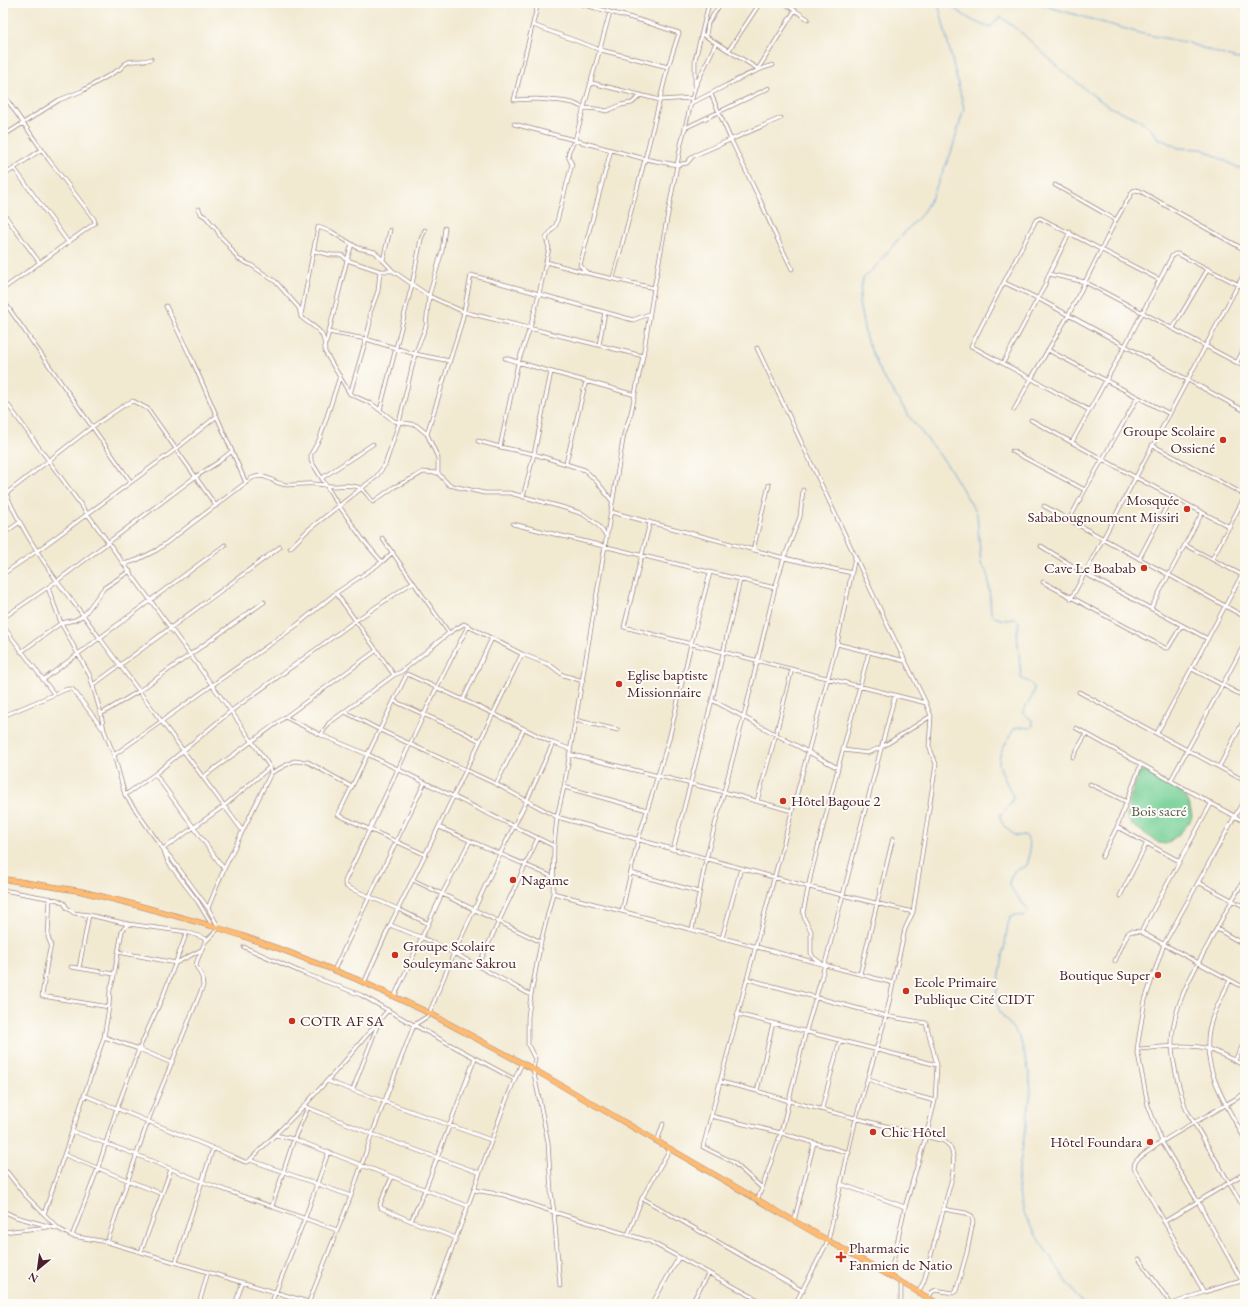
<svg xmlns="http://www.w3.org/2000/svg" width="1248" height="1307" viewBox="0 0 1248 1307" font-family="'EB Garamond',serif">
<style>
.green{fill:#77d096;stroke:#607860}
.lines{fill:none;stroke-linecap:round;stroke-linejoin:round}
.stream{stroke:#6aa5da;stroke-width:1}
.street-casing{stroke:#9e847e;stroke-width:4.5}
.primary-casing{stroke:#9e847e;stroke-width:6}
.street{stroke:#fff;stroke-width:3}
.primary{stroke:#ffbb71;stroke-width:5}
.poi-dot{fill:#c8321e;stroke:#fdfcf7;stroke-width:1.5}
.labels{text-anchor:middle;stroke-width:4;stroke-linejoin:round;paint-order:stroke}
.poi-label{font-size:15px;fill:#4a1f2b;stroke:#fdfcf7;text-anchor:start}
.park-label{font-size:15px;fill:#5a5d50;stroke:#fdfcf7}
</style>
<rect width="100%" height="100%" fill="#fdfcf7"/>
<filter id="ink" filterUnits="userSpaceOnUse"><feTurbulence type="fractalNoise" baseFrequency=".025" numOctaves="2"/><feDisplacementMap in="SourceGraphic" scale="8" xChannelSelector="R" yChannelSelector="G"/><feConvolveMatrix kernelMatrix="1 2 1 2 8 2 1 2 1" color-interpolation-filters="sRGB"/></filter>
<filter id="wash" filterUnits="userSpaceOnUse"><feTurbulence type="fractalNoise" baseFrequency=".012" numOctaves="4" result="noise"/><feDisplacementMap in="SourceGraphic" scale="16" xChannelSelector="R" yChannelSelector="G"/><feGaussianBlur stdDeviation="0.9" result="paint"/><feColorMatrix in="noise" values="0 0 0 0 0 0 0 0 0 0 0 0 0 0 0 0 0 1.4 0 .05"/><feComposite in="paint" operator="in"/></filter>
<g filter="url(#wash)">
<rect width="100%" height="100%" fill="#f2e9d1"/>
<path class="green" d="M1140,771H1145L1180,791L1186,797L1189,803L1192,816L1189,823L1178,835L1166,844L1159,843L1132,825L1127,817L1129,801Z"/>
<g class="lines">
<path class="stream" d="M938,3L964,108L951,153L932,197L921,215L900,237L875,267L863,279L859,303L866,338L882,375L911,419L949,467L977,514L981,564L988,574L991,612L994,617L1004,620L1016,619L1019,623L1017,633L1021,678L1029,682L1034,687C1034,701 1025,701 1024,714L1032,720L1033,726L1031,728L1018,727L1014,729C1010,736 999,752 999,760C998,767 1009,788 1013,796L1010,805L1000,815C1001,826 1008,830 1016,836L1025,835C1031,840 1031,860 1026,866C1023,868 1017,870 1014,871C1012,875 1009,880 1009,884C1009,887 1024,904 1027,909L1026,914L1023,916L1016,915L1011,916L1008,924L1000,975L995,999L1000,1012L1020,1038L1029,1072L1031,1092L1017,1183L1023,1213L1037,1237L1082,1304
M948,3C956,11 980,27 991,27L1000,16L1024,35L1061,70L1098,99L1110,107L1136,118L1150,128L1158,138L1179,148L1202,149L1239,168L1245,167
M1039,3L1045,6L1143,34L1185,42L1233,58L1245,60"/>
</g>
</g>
<g filter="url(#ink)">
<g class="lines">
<g class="street-casing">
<path id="street" d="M538,3L514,100L536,99L561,101L573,103L584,108L597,109L607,111L621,105L632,103L641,95
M577,3L643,21L679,33L668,67L645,159L613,278
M784,3L808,19
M533,25L601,50L668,67
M702,34L758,69L795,10
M706,36L708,23L721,3
M729,50L760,3
M592,83L660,100L692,98
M695,85V60L709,3
M3,94L49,160L94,219L95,223L3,289
M711,94L731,140L760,200L775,234L792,269
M691,103C719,91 744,73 773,65
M514,124L645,159L677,165L687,163L693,156L781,118
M685,128L769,88
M3,136L59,100L82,91L120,69C131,55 137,65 151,59
M14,168L68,242
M3,176L42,149
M1055,185L1116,220
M199,209L201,214L206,217L217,230L220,236L226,242L238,259L251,265L276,282L299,308L301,317C316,330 325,328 325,352L350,394L372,404L394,421L416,425L427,434L438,458V473L449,485L484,493H510L565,508L583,514L597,524L607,537
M3,213L40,263
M314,251L331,255H342L347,260L380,271H393L429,296L464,312L643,356
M383,260L390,230
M546,262L587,273L654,288
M587,273L580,265L611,150
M1049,274L1085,282L1245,367
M1005,283L1037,298L1245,411
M3,300L131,482
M166,306L193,362L246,483
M301,315L318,227L332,232L358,248L375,252L393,271
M1173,328L1208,269
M328,332L366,339L415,354L450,361
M326,343L347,260L352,244
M599,345L605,312
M757,348L887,624L926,703L931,716L929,746L936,764L913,912L905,929L886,1016L856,1118L828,1241L795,1304
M1048,350L1170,414
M505,358C548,372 592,382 635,395
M1237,362L1245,347
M1003,363L1044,287L1049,274L1070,232
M340,376L320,438L311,454V461L337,503L364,541L382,562
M350,394L366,339L370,323V313L378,291L380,271
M3,398L231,711L270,767L271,773L224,869L208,908
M380,410L412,285L421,239L425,230
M1014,410L1031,379L1068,316L1116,220L1133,191L1136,190L1140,191L1245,250
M1089,410L971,346L1036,220L1040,218L1160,280
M1031,420L1135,477L1230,527
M427,434L462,321L471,275L633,320L649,314
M478,441L500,447L534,454L585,470L598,483L612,501
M1072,442L1125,346L1172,256L1175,254H1178L1245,288
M1152,445L1245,495
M500,447L518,363L530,328L539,294L549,248L546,238L556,225L572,164C565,153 569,151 575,140L610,12
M1012,451L1085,490
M566,463L586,381
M322,478L373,444
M3,486C16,520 36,551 57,581C71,600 86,618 99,637L242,830
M3,496L92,427L126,404L133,401L148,409L216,506
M523,497L534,454L551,372
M1044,506L1245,617
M611,512L784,558L852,573
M1069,520L1085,490L1138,397
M650,522L624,627L926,703
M513,524L775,588
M3,534L20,522
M382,538L449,633
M1185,545L1242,575
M1041,546L1084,573L1208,639
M290,548L308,530L376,477L385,465L399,423L415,354L426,326L429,296L442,251L445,228
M753,550L769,485
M1139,559L1172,496
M1212,559L1245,496
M124,564L137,560L157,550L252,478C267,472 272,484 287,485C296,485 305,483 315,484C321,484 327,486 333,486C342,486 352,484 360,488C366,491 369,498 373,502L394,487L413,478L423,472L438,473
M3,574L37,551L176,449L217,416
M1043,582L1165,648H1168L1182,625
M48,588L61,623L90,676L101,714L104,730L114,755L125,795L163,849L171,858L208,908L219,928L205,942L197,961L196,966L202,977L203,986L148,1121L107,1242
M336,593L394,675
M1071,599L1245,272
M1151,608L1202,513
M3,618L57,581L195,477L217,463L232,451
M3,626L54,694
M837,644L905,661
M21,652L61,623L75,620L84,615L104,588L130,571
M1192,669L1245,697
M407,674L338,815L426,855
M407,674L494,714L553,743L570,749
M43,680L225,545
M93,685L280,547
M1079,692L1245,781
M463,700L492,638
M712,700L838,768
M394,701L461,731L480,741
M345,712L380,730L496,784L557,817L809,887L913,912
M101,714L139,691L264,602
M3,716L67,689H72L75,692L102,728
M285,717L321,735L369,755L554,846
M575,720L618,730
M1076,728L1245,822
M1157,733L1245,569
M321,735L329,723L394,675L401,672L449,633L464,624L522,654L550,665L563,675L583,681
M843,750L867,753L882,747L931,716
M569,754L724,792L792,811
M114,755L297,625L336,593L382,562L393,552
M1073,757L1086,734
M1219,767L1245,718
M271,773L294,761L308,762L352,787
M155,774L224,869
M203,777L377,650
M1171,780L1245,643
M496,784L524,729
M1090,784L1127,802
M564,787L647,810
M125,795L155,774L231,711L355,621L413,582
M1245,798L1164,944L1145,1000L1137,1049L1148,1105L1162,1142L1198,1202L1242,1281L1245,1289
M757,801L776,734L792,669
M439,827L553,877
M1117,827L1179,861
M163,849L224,806L270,767
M673,850L712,700L740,580
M164,851L168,862L198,902L212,925
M1102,857L1117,827L1141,764
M631,873L699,892
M1245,878C1232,900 1220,922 1208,945C1192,974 1173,1006 1172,1041C1172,1064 1179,1088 1186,1109L1245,1210
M413,880L541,942
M1198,882L1245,907
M3,890L58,900L64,903L67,908L74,913L89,915L128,924L187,932L207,939
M553,893L893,983
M1120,896L1147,843
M50,898L48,937L51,945L47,962L42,996L109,1007
M622,911L638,840L669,739L691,644L710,573
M429,924L398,909L347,887L345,884V881L437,687L468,626
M390,925L423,938L454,953L531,995
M1217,929L1245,945
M692,930L706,859L744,716L775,588L784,558L800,517L803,490
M1141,932L1211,804
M722,938L741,868
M244,947L303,973L361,995L414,1025L514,1079
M118,952L176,963L201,950
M1115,961L1128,933L1131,931L1141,932L1245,988
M821,963L813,957L811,953V931L805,920L803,913L811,874L838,768L869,652
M478,966L538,838
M71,967L114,974
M79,968L89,915
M334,970L425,782
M860,974L893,838
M747,979L886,1016L926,1023L937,1065L935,1101L926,1136L905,1207L890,1276
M1230,980C1224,993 1217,1005 1212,1019C1197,1062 1225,1103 1245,1139
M364,983L390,925L428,849L522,654
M394,997L442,894L470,841
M737,1014L937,1065
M104,1037L139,1049L172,1063
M1137,1049C1156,1048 1191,1043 1208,1049C1221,1053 1233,1060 1245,1066
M1235,1060L1245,1041
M868,1079L895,1090L935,1101
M327,1081L491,1140
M721,1082L757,1091L789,1101L944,1141C956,1149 954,1165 952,1178L924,1281L918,1293
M353,1089L378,1024
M757,1091L773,1023
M84,1095L232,1156L245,1162H248L304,1106L345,1061L388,1010
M304,1106L372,1134L480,1173
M822,1108L840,1040
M711,1116L781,1133L849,1153
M72,1131L137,1155L203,1182L337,1230
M275,1135L294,1139L468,1206
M657,1142L663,1124
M65,1155L162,1194
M250,1160L351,1196
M7,1172L25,1195L58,1228
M392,1177L380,1204L381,1208L411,1221L456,1238
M841,1184L905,1207
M762,1188L733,1162L703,1147L747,979L837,644L855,557
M474,1190L504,1195L554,1212L649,1241L766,1304
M642,1198L803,1291
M757,1200L762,1188L781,1133L806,1031L820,983L895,695
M272,1206L294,1139L308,1107
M3,1211L16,1217L59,1229L72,1236L107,1242L315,1304
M44,1214L104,1037L109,1007L110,990L113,981L122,931L128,924
M411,1221L425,1190L475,1058
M794,1221L814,1143
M1164,1222L1245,1173
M3,1232L48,1227
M628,1235L642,1198L670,1149
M72,1236L98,1168L117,1108L139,1049L163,996L187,932
M141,1252L171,1169
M1139,1259L1171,1304
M176,1262L213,1148
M901,1283V1304
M560,1286L554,1212L551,1192L548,1142L533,1069L535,1059L528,1045V1017L531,995L541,942L553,893L554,846L557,817L564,787L624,434L631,413L643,356L654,288L681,144L695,87L716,43
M1204,1292L1134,1168C1134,1165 1135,1162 1137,1160C1143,1154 1151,1150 1157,1145C1185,1126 1216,1112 1245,1093
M928,1298L932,1292L936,1290L953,1293L956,1291L967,1252L973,1222L972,1216L966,1213L943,1209
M199,1304L208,1272
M235,1304L243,1282
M271,1304L305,1218L328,1153
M308,1304L351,1196L372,1134L414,1025L428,1016L454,953L500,854L527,800L553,743
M431,1304C447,1261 464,1218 479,1175C493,1137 505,1099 522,1063
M503,1304V1302L509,1304
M652,1304L679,1257
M691,1304L709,1273
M1172,1304L1204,1292L1245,1280"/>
</g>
<g class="primary-casing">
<path id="primary" d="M3,879L80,891L140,906L212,926L240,935L288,952L356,979L429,1013L533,1069L794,1221L939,1304"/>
</g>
<use href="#street" class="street"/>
<use href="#primary" class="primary"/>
</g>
</g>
<g class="poi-dot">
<circle cx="1223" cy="440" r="4"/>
<circle cx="1187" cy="509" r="4"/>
<circle cx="1144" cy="568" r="4"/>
<circle cx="619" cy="684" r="4"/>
<circle cx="783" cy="801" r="4"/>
<circle cx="513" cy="880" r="4"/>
<circle cx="395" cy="955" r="4"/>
<circle cx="1158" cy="975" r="4"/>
<circle cx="906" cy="991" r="4"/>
<circle cx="292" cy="1021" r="4"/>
<circle cx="873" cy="1132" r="4"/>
<circle cx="1150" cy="1142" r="4"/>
<path d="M839 1251h4v4h4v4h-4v4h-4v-4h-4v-4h4z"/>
</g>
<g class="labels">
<g class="poi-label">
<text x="1215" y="436" text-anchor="end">Groupe Scolaire<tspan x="1215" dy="17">Ossiené</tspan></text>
<text x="1179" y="505" text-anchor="end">Mosquée<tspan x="1179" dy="17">Sababougnoument Missiri</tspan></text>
<text x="1136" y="573" text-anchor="end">Cave Le Boabab</text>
<text x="627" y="680">Eglise baptiste<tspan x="627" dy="17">Missionnaire</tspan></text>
<text x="791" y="806">Hôtel Bagoue 2</text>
<text x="521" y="885">Nagame</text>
<text x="403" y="951">Groupe Scolaire<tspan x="403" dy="17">Souleymane Sakrou</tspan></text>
<text x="1150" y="980" text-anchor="end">Boutique Super</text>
<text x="914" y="987">Ecole Primaire<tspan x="914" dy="17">Publique Cité CIDT</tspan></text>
<text x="300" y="1026">COTR AF SA</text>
<text x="881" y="1137">Chic Hôtel</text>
<text x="1142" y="1147" text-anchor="end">Hôtel Foundara</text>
<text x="849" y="1253">Pharmacie<tspan x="849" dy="17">Fanmien de Natio</tspan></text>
</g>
<g class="park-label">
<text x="1159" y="816">Bois sacré</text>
</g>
</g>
<rect width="1248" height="1307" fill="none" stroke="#fdfcf7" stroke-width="16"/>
<g transform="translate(38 1269) rotate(209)" stroke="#fdfcf7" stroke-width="3" paint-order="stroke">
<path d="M0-3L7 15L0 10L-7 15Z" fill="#4a1f2b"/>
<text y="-6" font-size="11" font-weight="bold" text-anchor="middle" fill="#4a1f2b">N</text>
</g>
</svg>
